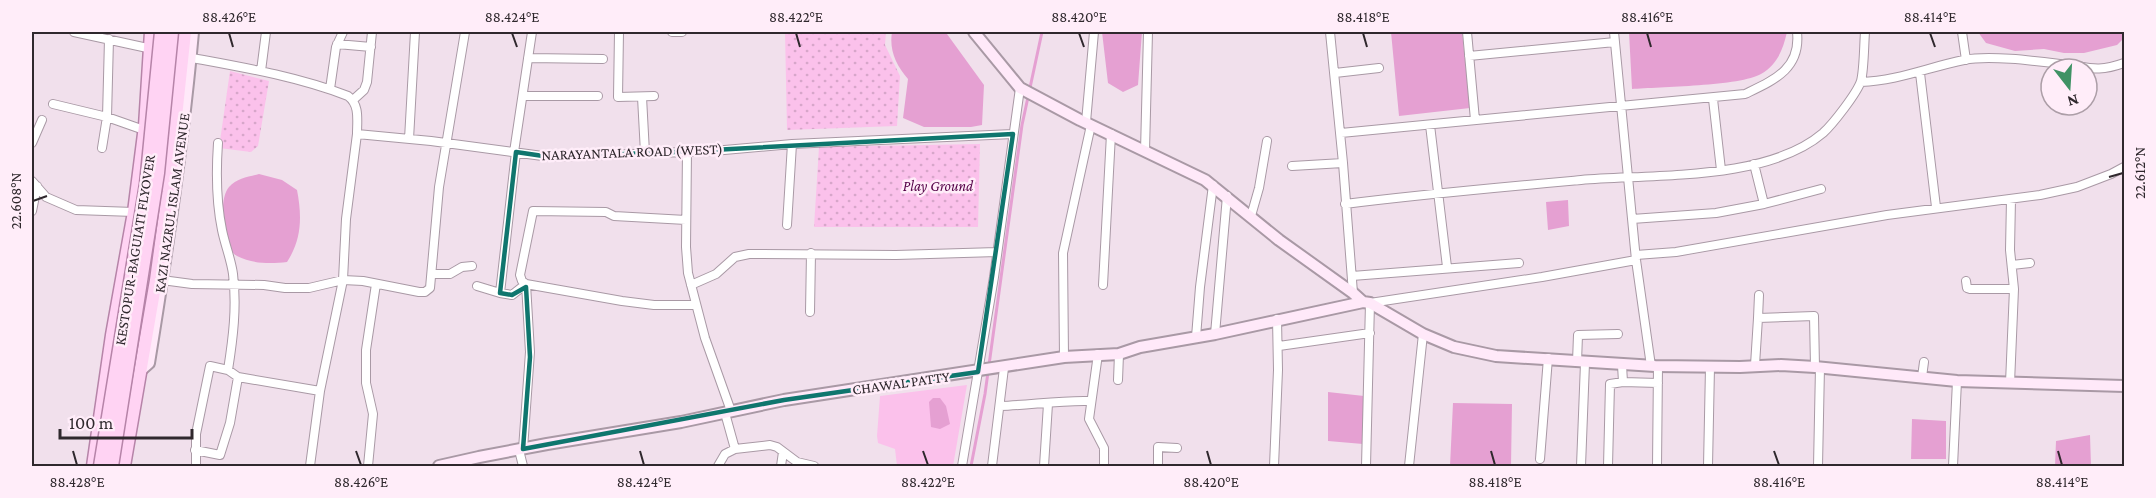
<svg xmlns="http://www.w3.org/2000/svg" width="2156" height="498" viewBox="0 0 2156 498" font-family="'Crimson Pro',serif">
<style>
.park{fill:url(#park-dots)}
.garden{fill:#fbc1eb}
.water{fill:#e5a0d2}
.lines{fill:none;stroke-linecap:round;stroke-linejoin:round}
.stream{stroke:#e5a0d2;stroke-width:3}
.street-casing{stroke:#a999a5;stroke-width:10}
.secondary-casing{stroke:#a999a5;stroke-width:14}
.primary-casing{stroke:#b684a8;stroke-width:15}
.street{stroke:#fff;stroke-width:8}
.secondary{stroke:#ffe9f9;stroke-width:10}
.primary{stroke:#ffd3f3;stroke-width:12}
.primary-bridge-casing{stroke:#b684a8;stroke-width:15;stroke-linecap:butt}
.primary-bridge{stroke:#ffd3f3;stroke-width:12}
.marked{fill:none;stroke:#0f766e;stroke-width:4.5;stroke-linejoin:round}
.ticks{fill:none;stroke:#2f282d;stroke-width:2}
.labels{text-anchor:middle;stroke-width:5;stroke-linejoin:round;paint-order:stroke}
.street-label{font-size:15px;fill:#2f282d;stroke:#ffedf9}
.park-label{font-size:15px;font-style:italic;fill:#550248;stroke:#ffedf9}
.neatline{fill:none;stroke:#2f282d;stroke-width:2}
.ticks-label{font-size:15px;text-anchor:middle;fill:#2f282d}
</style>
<defs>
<pattern id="park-dots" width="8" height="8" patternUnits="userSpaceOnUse" patternTransform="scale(1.5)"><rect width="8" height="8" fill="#fbc1eb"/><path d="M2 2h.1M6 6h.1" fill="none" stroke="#d7a6ca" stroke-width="1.8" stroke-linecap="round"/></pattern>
</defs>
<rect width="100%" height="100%" fill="#f1e0ec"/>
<path class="park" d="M785,32H886L885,45L900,76L897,126L787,130Z
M230,71L269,81L258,146L251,152L219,148Z
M980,144L978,227H814L819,147Z"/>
<path class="garden" d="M967,385L953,466H897L895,449L878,443L877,436L880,396Z"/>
<path class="water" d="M892,32H940L947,34L984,85L982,125L971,127H924L903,118L908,79C896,65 889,50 892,32Z
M1102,32H1142L1138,85L1123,92L1108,83Z
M1391,32H1462L1470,108L1399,116Z
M1629,32H1787C1783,49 1778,64 1761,74C1741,86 1658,87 1632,89Z
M1978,32H2124V38L2117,45L2084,53H2064L2044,49L2015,51L1986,43Z
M259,174L282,180L297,190C302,216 302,239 287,262C271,264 252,264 237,256C222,248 218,199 229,187C237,178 248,177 259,174Z
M1568,200L1569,226L1548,230L1546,202Z
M1328,392L1364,396L1363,444L1328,441Z
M933,398H940L946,406L950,424L940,429L931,427L929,402Z
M1453,403L1512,404L1511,466H1450Z
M1912,419L1946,421V459H1911Z
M2090,435L2091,466H2055L2056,441Z"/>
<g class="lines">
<path class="stream" d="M971,466L985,394L1022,125L1042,32"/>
<g class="street-casing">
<path id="street" d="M74,32L152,49
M619,32L618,97L654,96
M672,32H682
M1330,32L1343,163L1353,293
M1467,32L1475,120
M1614,32L1636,260L1651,366
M1962,32L1966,60
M337,44L371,47
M1469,56L1615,42
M187,57C241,67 296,76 348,96C360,105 357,120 357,134L431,141L550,157L713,151L792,144L1013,134
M528,58L603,59
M261,71L266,32
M1335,73L1379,68
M1920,73L1936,207
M1861,82C1897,81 1929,67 1964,60C1989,55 2036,61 2061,64C2089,67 2096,73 2124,63
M330,89L336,47L343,32
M523,96H598
M642,97L645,153
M1713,99L1721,170
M353,100L364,90L367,82L372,32
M53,104L107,117L144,130
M1086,122L1094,32
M1430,125L1447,267
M1341,133L1745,94C1774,80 1801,69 1797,32
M409,139L415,32
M32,143L42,120
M218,143C216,172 216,201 222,230C225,245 231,259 233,274C237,307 233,338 228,370
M102,148L107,117L109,39
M687,151L686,247L688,273L705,338L731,411
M1145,151L1148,32
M514,152L532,32
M1754,164L1764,204L1821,189
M1292,166L1343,163
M32,181L46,197L76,210L134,212
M1345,204C1424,194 1503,187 1581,180C1653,174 1767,181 1823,133C1833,124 1857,93 1861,81C1864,70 1864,45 1865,32
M32,211L37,186
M1251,216L1259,188L1267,141
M1632,219L1716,213L1764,204
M787,225L792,144
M1636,255L1676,252L1887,215L2040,195L2077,187L2111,174L2124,167
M2012,265L2030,263
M433,274H450L462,267L472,266
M1352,276L1519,263
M162,280L192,284L264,285L285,288H309L343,280L363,281L419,292H425L430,288L439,187L465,32
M1966,281L1967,288L1970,289H2014
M691,285L716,274L735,257L749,254L896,255L997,252
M1103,285L1111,134
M477,286L500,293L512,295L526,284L522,281L520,275L533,211L606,212L614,216L686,220
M500,293L516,152
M1759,295L1758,318L1814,316L1815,367
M810,312L811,253
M1215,334L1227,196
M1196,337L1200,287L1213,185
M1279,346L1370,333
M1098,354L1089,419L1104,448V466
M1064,357L1063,253L1091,125
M1577,362L1578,335L1618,334
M1755,365L1758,318
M1922,377L1924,362
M1118,380L1119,354
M1623,382L1658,383
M2010,383L2014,289L2010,250L2011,199
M1000,406C1031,405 1060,400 1090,401
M725,413L735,449
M523,449L530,352L526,284L622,301L654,305H696
M195,450L220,455L230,423L238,377
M519,450L523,466
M1540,459L1548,358
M196,466V434L210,366L228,370L238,377L320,391
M310,466L320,391L343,280L346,219L357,134
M368,466L373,414L366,383V350L376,284
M718,466L725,454L735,449L770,445L777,447L797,462L814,466
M781,466L783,452
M962,466L994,277L1020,88
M992,466L1004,368
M1044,466L1048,404
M1158,466V447L1177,448
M1274,466L1278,370L1277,319
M1366,466L1370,303L1542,277L1636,260
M1409,466L1423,334
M1581,466L1585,363
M1608,466L1610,384L1623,382L1622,365
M1657,466L1658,366
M1708,466L1710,367
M1818,466L1820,367
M1953,466L1957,381"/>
</g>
<g class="secondary-casing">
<path id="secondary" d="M974,32L1020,88L1080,120L1205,180L1279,240L1353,293L1363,302L1370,303L1423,334L1454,347L1496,356L1655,366L1740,367L1781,365L1815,367L1957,381L2124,386
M140,371L149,363C167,253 183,143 193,32
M439,466L479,457L547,444L681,422L784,400L1064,357L1119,354L1140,347L1215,334L1363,302"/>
</g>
<g class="primary-casing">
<path id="primary" d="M93,466L112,335L134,212L145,126L151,32
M124,466L156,280L168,192L185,32"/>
</g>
<use href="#street" class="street"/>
<use href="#secondary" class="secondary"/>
<use href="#primary" class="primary"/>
<g class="primary-bridge-casing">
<path id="primary-bridge" d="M100,466L146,184L161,32
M112,466L158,173L172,32"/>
</g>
<use href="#primary-bridge" class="primary-bridge"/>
</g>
<path class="marked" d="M1013,134L978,372L784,400L523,449L530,357L526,287L512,295L500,293L516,152L550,157L675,152Z"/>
<path class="ticks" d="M229,33L233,47M512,33L517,47M796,33L800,47M1079,33L1084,47M1363,33L1367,47M1647,33L1651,47M1930,33L1935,47M2109,177L2123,173M33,201L47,196M73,451L77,465M356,451L361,465M640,451L644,465M923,451L928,465M1207,451L1211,465M1491,451L1495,465M1774,451L1779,465M2058,451L2062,465"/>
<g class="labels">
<g class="street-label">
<text transform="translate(632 152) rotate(-2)" y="5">NARAYANTALA ROAD (WEST)</text>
<text transform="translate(172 203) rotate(-82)" y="5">KAZI NAZRUL ISLAM AVENUE</text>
<text transform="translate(135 250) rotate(-81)" y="5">KESTOPUR-BAGUIATI FLYOVER</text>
<text transform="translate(901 383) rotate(-8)" y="5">CHAWAL PATTY</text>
</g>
<g class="park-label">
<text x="938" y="191">Play Ground</text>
</g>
</g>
<rect width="2156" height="498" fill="none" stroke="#ffedf9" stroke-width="66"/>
<g transform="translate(2069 87) rotate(163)"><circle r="28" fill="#ffedf9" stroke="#ac9ea7" stroke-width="1.5"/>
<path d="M0-4.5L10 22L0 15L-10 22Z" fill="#3f9265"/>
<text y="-9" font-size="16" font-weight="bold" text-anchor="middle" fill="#2f282d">N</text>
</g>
<path d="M60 429v9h132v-9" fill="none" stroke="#2f282d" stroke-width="3"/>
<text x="69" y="429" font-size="18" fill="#2f282d" stroke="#ffedf9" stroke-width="4.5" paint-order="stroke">100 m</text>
<rect x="33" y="33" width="2090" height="432" class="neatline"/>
<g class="ticks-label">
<text x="229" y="22">88.426°E</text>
<text x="512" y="22">88.424°E</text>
<text x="796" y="22">88.422°E</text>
<text x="1079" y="22">88.420°E</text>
<text x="1363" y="22">88.418°E</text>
<text x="1647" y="22">88.416°E</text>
<text x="1930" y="22">88.414°E</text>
<text transform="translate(2140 173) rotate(-90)" y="5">22.612°N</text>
<text transform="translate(16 201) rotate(-90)" y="5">22.608°N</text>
<text x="77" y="487">88.428°E</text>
<text x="361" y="487">88.426°E</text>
<text x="644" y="487">88.424°E</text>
<text x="928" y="487">88.422°E</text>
<text x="1211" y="487">88.420°E</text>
<text x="1495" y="487">88.418°E</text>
<text x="1779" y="487">88.416°E</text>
<text x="2062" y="487">88.414°E</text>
</g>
</svg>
